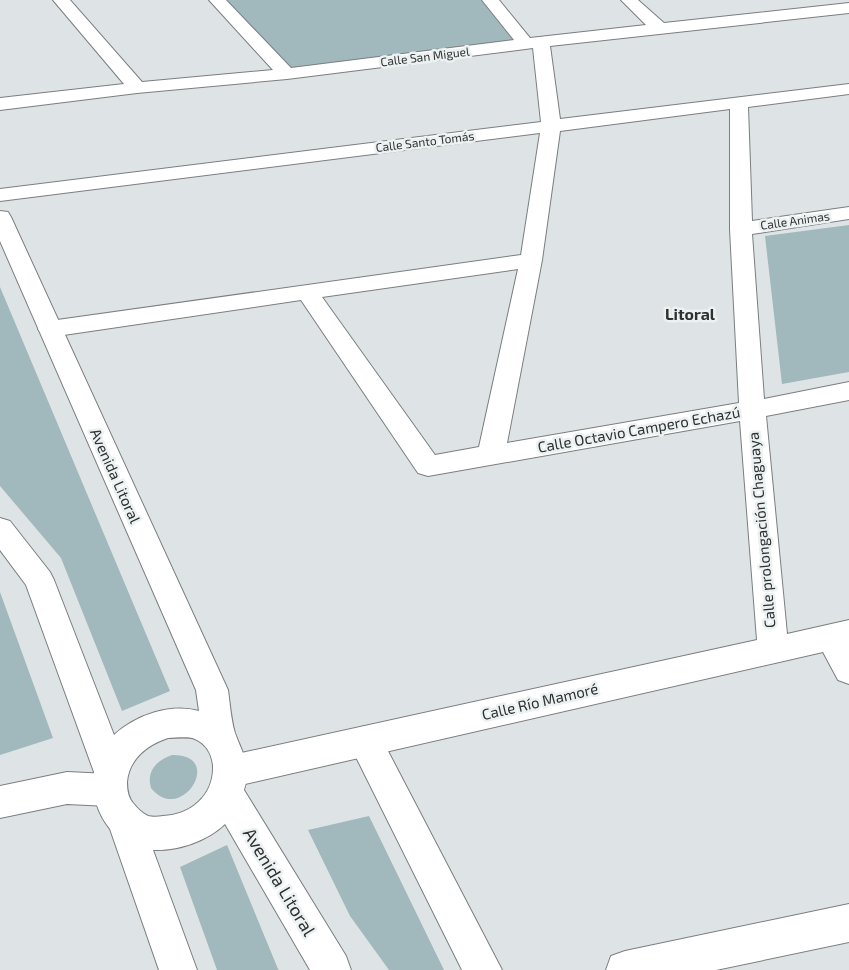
<svg xmlns="http://www.w3.org/2000/svg" width="849" height="970" viewBox="0 0 849 970" font-family="'Exo 2',sans-serif">
<style>
.green{fill:#a1b8bd}
.lines{fill:none;stroke-linecap:round;stroke-linejoin:round}
.minor-casing{stroke:#7a7e7f;stroke-width:2}
.primary-casing{stroke:#7a7e7f;stroke-width:2}
.minor{fill:#fff;fill-rule:evenodd}
.primary{fill:#fff;fill-rule:evenodd}
.labels{text-anchor:middle;stroke-width:5;stroke-linejoin:round;paint-order:stroke}
.far-street-label{font-size:12px;fill:#2f3131;stroke:#ecf1f2}
.street-label{font-size:15px;fill:#2f3131;stroke:#ecf1f2}
.neighbourhood-label{font-size:16px;font-weight:bold;fill:#2f3131;stroke:#ecf1f2}
.near-street-label{font-size:18px;fill:#2f3131;stroke:#ecf1f2}
</style>
<rect width="100%" height="100%" fill="#dee4e5"/>
<path class="green" d="M221,0H483L517,43L289,71Z
M849,225V372L782,384L765,236Z
M0,287L170,691L122,711L61,558L0,486Z
M0,592L53,738L0,755Z
M172,755C226,754 181,826 151,788C146,771 157,760 172,755Z
M369,816L444,970H389L350,916L308,830Z
M227,845L278,969L279,970H217L180,867Z"/>
<g class="lines">
<g class="minor-casing">
<path id="minor" d="M53,0H70L142,82L273,70L209,0H226L291,68L514,40L482,0H499L530,38L646,25L621,0H638L664,23L849,3V13L550,46L560,119L849,84V94L748,107L752,221L849,207V219L752,234L764,399L849,382V400L766,416L787,634L849,620V684L838,680L823,652L232,787L220,782L215,771L220,760L232,755L757,640L740,421L428,476L418,473L301,300L50,337L42,334L38,329L42,324L50,321L521,255L540,133L0,201V189L541,122L533,48L287,79L137,93L0,110V98L124,84ZM730,109V229L739,403L507,443L542,260L560,131ZM518,269L479,447L435,455L322,297Z
M67,772L109,774L121,779L126,790L121,801L109,806L67,804L0,818V786Z
M849,904V942L716,970H606L611,956L625,951Z"/>
</g>
<g class="primary-casing">
<path id="primary" d="M0,211L8,212L11,217L228,690C230,704 231,720 235,733C243,755 252,766 244,790L346,956L351,970H310L225,824C207,841 179,851 153,850L197,970H159L110,829C97,813 91,792 94,772L26,585L0,550V518L10,521L50,572L54,580L114,735C136,715 170,703 199,711L196,690L0,241ZM168,738C176,738 187,736 195,739C206,744 212,754 213,766C214,795 191,815 163,816C158,817 152,817 148,816C142,813 137,808 133,803C128,797 127,790 127,782C129,759 147,745 168,738Z
M365,726L377,730L502,970H462L348,741L353,730Z"/>
</g>
<use href="#minor" class="minor"/>
<use href="#primary" class="primary"/>
</g>
<g class="labels">
<g class="far-street-label">
<text transform="translate(425 57) rotate(-7)" y="4">Calle San Miguel</text>
<text transform="translate(425 142) rotate(-7)" y="4">Calle Santo Tomás</text>
<text transform="translate(795 221) rotate(-8)" y="4">Calle Animas</text>
</g>
<g class="street-label">
<text transform="translate(639 430) rotate(-10)" y="5">Calle Octavio Campero Echazú</text>
<text transform="translate(115 476) rotate(66)" y="5">Avenida Litoral</text>
<text transform="translate(762 530) rotate(-95)" y="5">Calle prolongación Chaguaya</text>
<text transform="translate(540 702) rotate(-13)" y="5">Calle Río Mamoré</text>
</g>
<g class="neighbourhood-label">
<text x="690" y="320">Litoral</text>
</g>
<g class="near-street-label">
<text transform="translate(279 882) rotate(59)" y="6">Avenida Litoral</text>
</g>
</g>
</svg>
